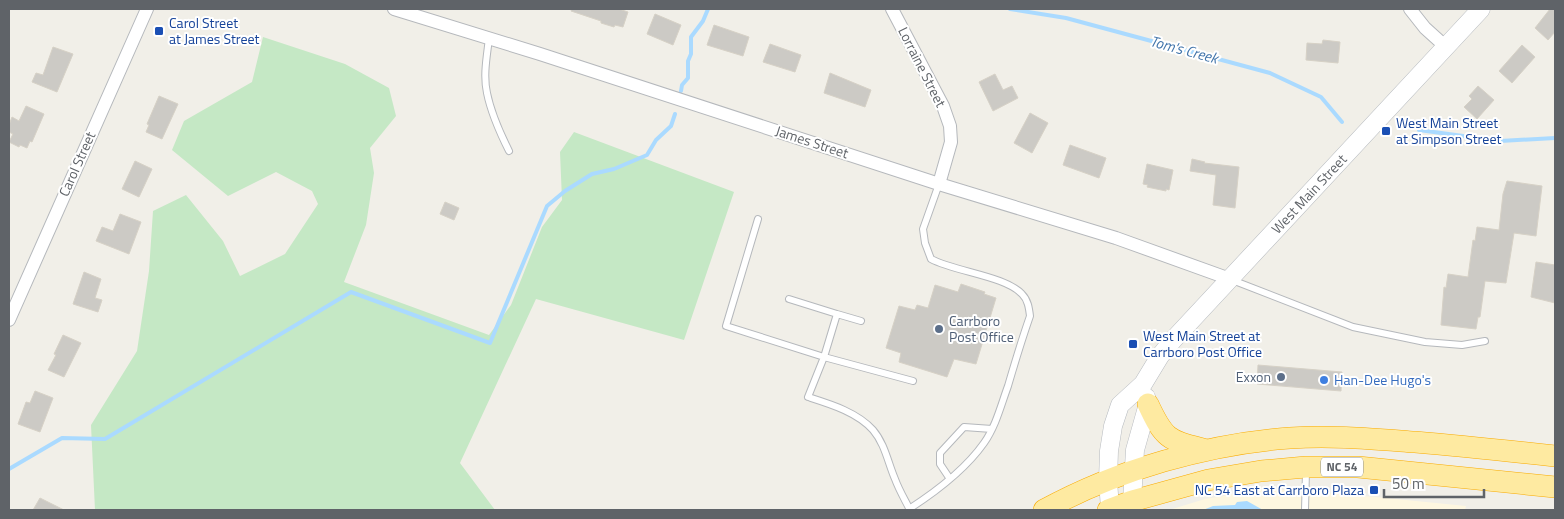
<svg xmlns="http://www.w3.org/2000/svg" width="1564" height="519" viewBox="0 0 1564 519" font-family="'Titillium Web',sans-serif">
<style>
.commercial{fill:#fef7e0}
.green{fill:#c5e8c5}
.water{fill:#aadaff}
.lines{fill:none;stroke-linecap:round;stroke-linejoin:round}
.stream{stroke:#aadaff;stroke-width:4}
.building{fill:#cccac5;stroke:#d6d1c6}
.service-casing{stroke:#b5b8bc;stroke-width:8}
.minor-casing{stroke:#b5b8bc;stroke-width:14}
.secondary-casing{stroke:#b6babf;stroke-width:19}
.trunk-casing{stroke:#f9ab00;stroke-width:22}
.service{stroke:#fff;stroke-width:6}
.minor{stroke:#fff;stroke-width:12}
.secondary{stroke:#fff;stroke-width:18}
.trunk{stroke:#feeaa1;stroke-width:21}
.transit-dot{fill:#1a4fb4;stroke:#fff;stroke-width:2}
.service-dot{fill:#5c6f8a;stroke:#fff;stroke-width:2}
.shop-dot{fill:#3f7fe0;stroke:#fff;stroke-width:2}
.labels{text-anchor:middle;stroke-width:4;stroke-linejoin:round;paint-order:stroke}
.shield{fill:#fff;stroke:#8f9295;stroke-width:1}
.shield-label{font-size:12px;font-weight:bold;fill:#5f6368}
.transit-label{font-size:14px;fill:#164399;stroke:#fff;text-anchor:start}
.street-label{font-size:14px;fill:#5f6368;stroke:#fff}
.service-label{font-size:14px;fill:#4e5e75;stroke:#fff;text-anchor:start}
.shop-label{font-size:14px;fill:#366cbe;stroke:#fff;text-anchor:start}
.water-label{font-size:15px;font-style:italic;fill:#4174aa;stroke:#fff}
</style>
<rect width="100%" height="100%" fill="#f1efe8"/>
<path class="commercial" d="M1266,489L1376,497L1466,506L1465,510H1169L1205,499Z"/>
<path class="green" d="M263,37L345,64L389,88L396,116L370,148L374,173L366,225L344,282L489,335L511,305L542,227L562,200L560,152L574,132L734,192L684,340L536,299L460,463L495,510H95L91,425L137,351L149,271L153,211L186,195L223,241L240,276L285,254L318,204L312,191L276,172L228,196L172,150L184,121L252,82Z"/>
<path class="water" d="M1247,501L1263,510H1203L1213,506L1235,505L1237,502Z"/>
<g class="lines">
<path class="stream" d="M1010,9L1066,18L1270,73L1321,97L1342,122
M681,91L682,85L688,78V61L691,54V37L703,21L708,9
M1419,130L1500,141L1555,138
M9,469L62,438L105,439L351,292L490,343L547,206L565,191L592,174L614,169L647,155L656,140L671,126L675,114"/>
</g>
<path class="building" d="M572,9H619L628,12L623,27L615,25L614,27L601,23V21L571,11Z
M1550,9H1555V32L1548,40L1535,28Z
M655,14L681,25L673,45L647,34Z
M714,25L749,37L743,56L707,45Z
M1323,40L1340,42L1338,63L1306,60L1307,43L1322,44Z
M770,44L801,55L795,72L763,62Z
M1522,45L1535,57L1512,83L1499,71Z
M53,47L73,54L57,92L32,82L36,73L43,75Z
M830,73L871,90L865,107L824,93Z
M995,74L1003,90L1012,86L1018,98L993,111L979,82Z
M1478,86L1494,100L1477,119L1464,107L1472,99L1469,96Z
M159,96L178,104L162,139L146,132L149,125L147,124Z
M26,106L44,114L32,142L30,141L27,148L20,145L19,147L9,142L13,134L9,132V125L12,117L19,121Z
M1030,113L1048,123L1032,153L1014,143Z
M1070,145L1106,158L1099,178L1063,165Z
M1192,159L1205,162L1204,163L1239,167L1235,208L1213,205L1216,175L1190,171Z
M135,161L152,169L139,197L122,189Z
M1147,164L1173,170L1169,190L1166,189V191L1147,187L1148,185L1143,184Z
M1507,181L1542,186L1536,236L1514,233L1506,283L1485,281L1480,317H1478L1476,329L1441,325L1444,287L1446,288L1448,274L1468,277L1473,240L1475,241L1477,227L1499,230L1503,194Z
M445,202L459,208L454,220L440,214Z
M120,214L141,222L129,254L96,241L102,227L113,231Z
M1536,262L1555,265V303L1531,297Z
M84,272L101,279L95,298L102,300L98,312L73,304Z
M961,284L985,292L984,294L996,298L976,364L954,359L947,377L899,362L901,353L886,348L899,306L915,310L917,305L928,308L935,285L958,292Z
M63,335L81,343L64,377L48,370L56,355L54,354Z
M1258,365L1342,372L1341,391L1257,384Z
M35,391L53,398L40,432L18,424L26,402L30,403Z
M40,498L64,510H33Z"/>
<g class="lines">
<g class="service-casing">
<path id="service" d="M489,38C487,56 483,75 487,93C491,113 500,133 509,151
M758,219L726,326L824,357L808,397C830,404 857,412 873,430C885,444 888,463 895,479C899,490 905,500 910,510
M1232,280L1353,327L1425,342L1462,345L1485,341
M789,299L837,314L824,357L913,381
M837,314L861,321
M950,479L940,464V453L964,427L992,429
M909,509C937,491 965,470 984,443C996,426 1001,405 1008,386C1015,362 1022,339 1030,316C1029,308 1028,300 1022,294C1005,276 956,272 931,259L925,243L923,229L939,184
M1305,510L1306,471"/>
</g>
<g class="minor-casing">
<path id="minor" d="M394,9L540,54L939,184L1116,238L1230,279
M892,9L943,106L950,126L951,142L939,184
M1410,9L1425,28L1446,47
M9,320L147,9"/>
</g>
<g class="secondary-casing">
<path id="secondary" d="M1132,501L1135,450L1148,404L1146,397
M1110,509L1108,480L1109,451L1113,426L1120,405L1143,384L1160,356L1173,340L1481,9"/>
</g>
<g class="trunk-casing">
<path id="trunk" d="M1148,404C1165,441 1169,440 1207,450
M1044,510C1117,470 1207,444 1290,438C1332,435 1374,439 1415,442C1462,446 1509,451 1555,456
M1108,510L1132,501L1208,480L1261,471L1306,467H1358L1555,487"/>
</g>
<use href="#service" class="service"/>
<use href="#minor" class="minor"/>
<use href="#secondary" class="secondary"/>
<use href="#trunk" class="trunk"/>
</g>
<g class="transit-dot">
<rect x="154" y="26" width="10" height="10" rx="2.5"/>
<rect x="1381" y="126" width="10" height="10" rx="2.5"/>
<rect x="1128" y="339" width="10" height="10" rx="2.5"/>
<rect x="1369" y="485" width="10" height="10" rx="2.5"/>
</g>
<g class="service-dot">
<circle cx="939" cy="329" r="5"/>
<circle cx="1281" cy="377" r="5"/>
</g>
<circle class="shop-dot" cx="1324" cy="380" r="5"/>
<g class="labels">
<rect class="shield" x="1321" y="457.5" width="42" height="19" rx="4"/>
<g class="shield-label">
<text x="1342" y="471">NC 54</text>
</g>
<g class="transit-label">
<text x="169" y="28">Carol Street<tspan x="169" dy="16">at James Street</tspan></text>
<text x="1396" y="128">West Main Street<tspan x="1396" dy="16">at Simpson Street</tspan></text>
<text x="1143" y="341">West Main Street at<tspan x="1143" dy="16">Carrboro Post Office</tspan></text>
<text x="1364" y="495" text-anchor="end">NC 54 East at Carrboro Plaza</text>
</g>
<g class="street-label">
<text transform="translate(922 67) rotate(63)" y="5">Lorraine Street</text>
<text transform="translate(812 142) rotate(18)" y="5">James Street</text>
<text transform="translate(77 164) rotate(-66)" y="5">Carol Street</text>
<text transform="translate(1309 194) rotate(-47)" y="5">West Main Street</text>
</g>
<g class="service-label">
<text x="949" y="326">Carrboro<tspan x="949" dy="16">Post Office</tspan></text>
<text x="1271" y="382" text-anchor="end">Exxon</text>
</g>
<g class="shop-label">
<text x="1334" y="385">Han-Dee Hugo's</text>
</g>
<g class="water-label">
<text transform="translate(1184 50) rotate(15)" y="5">Tom's Creek</text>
</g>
</g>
<rect width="1564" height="519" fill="none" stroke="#5f6368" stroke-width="20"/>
<path d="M1384 489v8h100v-8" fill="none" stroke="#5f6368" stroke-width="2.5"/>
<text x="1392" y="489" font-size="15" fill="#5f6368" stroke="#ffffff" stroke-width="4" paint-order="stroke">50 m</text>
</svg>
